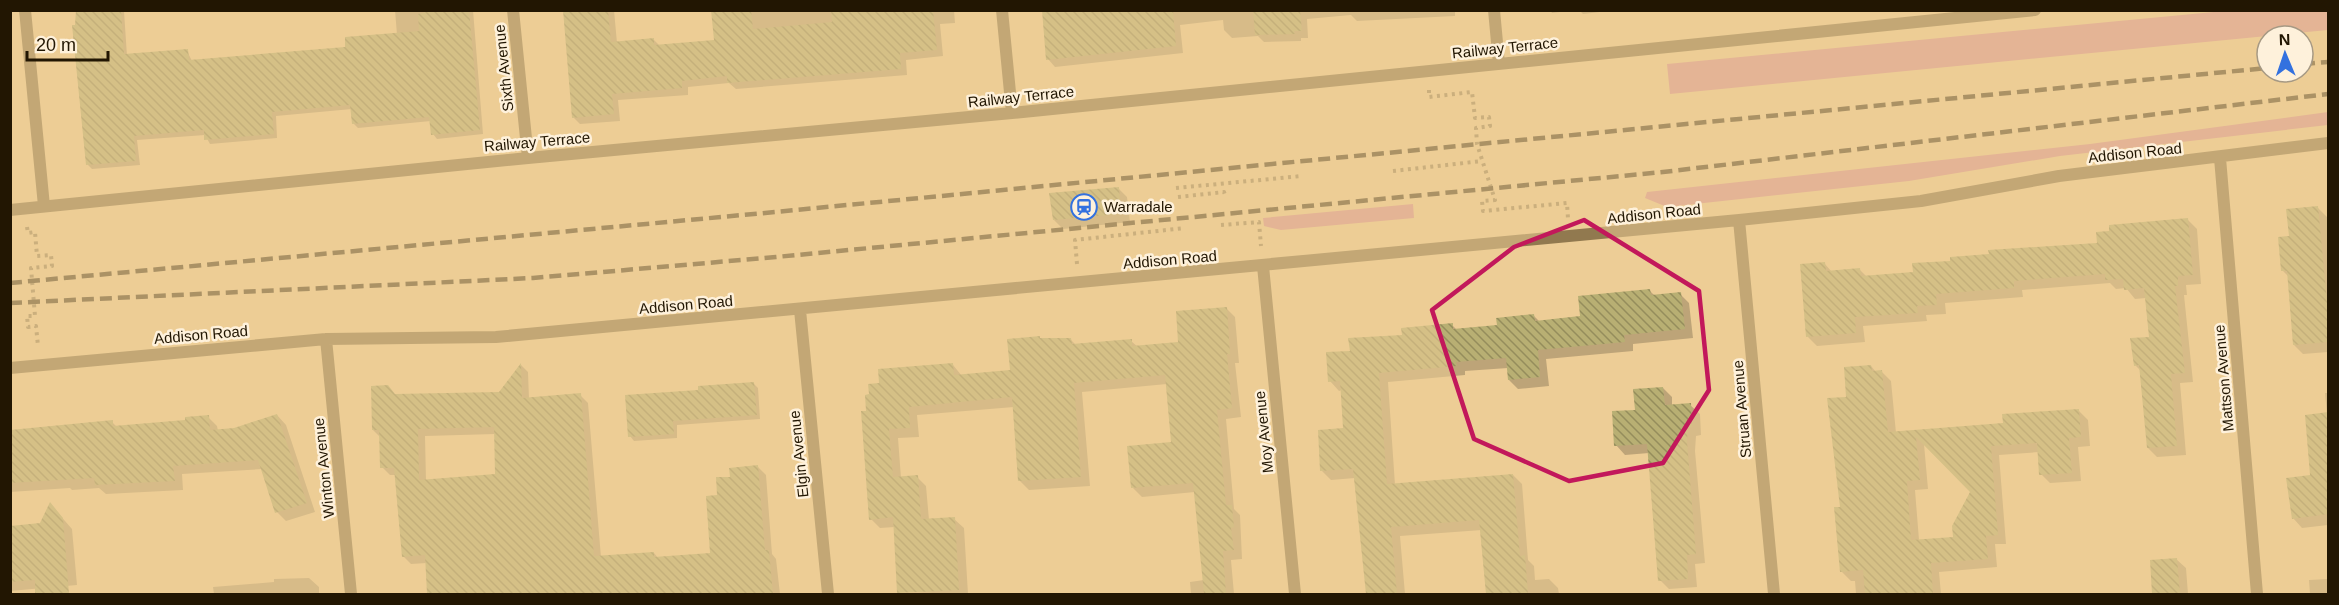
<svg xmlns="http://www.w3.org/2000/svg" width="2339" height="605" viewBox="0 0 2339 605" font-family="Helvetica,sans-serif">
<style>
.garden{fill:#da9594}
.shadow{fill:#0003;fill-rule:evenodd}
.building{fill:url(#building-back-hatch);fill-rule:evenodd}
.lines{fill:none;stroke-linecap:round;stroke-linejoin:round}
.path{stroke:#a28a60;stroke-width:4;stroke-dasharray:3 4.5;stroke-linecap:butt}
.minor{stroke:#91794f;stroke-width:12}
.rail{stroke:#5b492c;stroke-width:4.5;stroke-dasharray:12 6;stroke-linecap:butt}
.marked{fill:none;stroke:#c2185b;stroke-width:4.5;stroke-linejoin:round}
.labels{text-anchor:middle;stroke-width:5;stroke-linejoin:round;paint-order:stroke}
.street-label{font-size:15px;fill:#221602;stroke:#fef1db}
.poi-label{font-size:15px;fill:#221602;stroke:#fef1db;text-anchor:start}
</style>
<defs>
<pattern id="building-back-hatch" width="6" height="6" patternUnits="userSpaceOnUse" patternTransform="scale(1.5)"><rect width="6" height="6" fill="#b8af73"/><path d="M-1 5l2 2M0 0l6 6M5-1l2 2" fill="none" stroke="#958d5c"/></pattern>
</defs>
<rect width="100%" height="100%" fill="#edcd96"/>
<path class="garden" d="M2224,11H2328V30L1670,94L1667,64Z
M2328,112V125L2060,156L1909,181L1667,207L1645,198L1647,192L2090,144Z
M1413,204L1414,218L1281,230L1264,226L1263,218Z"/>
<path class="shadow" d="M78,10H133L124,11L127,56L187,51L192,61L347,49L397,35L395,10H473L483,134L437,139L433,134L431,121L358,128L353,123L352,109L276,116L277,138L210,144L205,135L137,140L140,165L92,169L88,165L76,27Z
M564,10H614L617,43L653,39L660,46L715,41L712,10H954L955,23L940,24L943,56L906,60L907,75L736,89L729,83L688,87V95L618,100L620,121L580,124L573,117Z
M1043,10H1455V16L1357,21L1351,15L1307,19L1308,38H1301V41L1264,42L1258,36L1232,38L1224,30L1223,20L1180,25L1183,53L1055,67L1048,59Z
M1550,10H1577L1552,13Z
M1579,10H1617L1583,14Z
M1118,188L1127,197L1130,222L1063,229L1054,220Z
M2318,208L2327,217L2328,232V352L2303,354L2294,345L2289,277L2283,271L2290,238Z
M2188,220L2197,229L2201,284L2186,285L2187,295H2184L2193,382L2180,383L2186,455L2157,457L2148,448L2141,371L2135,365L2151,338L2146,298L2135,299L2126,288L2116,289L2110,283L2022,290L2023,297L1945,303L1946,314L1926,315L1927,321L1863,326L1865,342L1817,346L1808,337L1824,263L1832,272L1859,269L1867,277L1914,273L1952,262L2098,244Z
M1650,291L1655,296L1680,294L1689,303L1693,338L1633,344V351L1546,359L1549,386L1518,389L1509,380L1508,368L1465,371V375L1388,382L1395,485L1513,475L1522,484L1528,560L1534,566L1535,580L1549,579L1558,588L1559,594H1487L1482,530L1400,536L1405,594H1367L1355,478L1331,480L1322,471L1345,430L1342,390L1339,391L1330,381L1351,352L1452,325L1458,331L1499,326L1534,316L1540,322L1582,318Z
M1226,308L1235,317L1239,363H1235L1241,417L1226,419L1234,509L1240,515L1242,559L1231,560L1234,594H1191L1190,582L1204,580L1195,492L1142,497L1133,488L1173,443L1167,384L1082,392L1090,486L1029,490L1020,481L1014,407L917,415L919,437L898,438L901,478L917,477L926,486L929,520L954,519L964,528L968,594L899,592L895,527L880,528L871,519L868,413L881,384L953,365L962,376L1012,371L1042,340H1071L1077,346L1131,341L1138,347L1180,343Z
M521,365L528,372L529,399L580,395L588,403L601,557L654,553L658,558L712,554L719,496L732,478L758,467L766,475L772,554L776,559L780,594H429L427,563L411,564L403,556L396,475H390L382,467L381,438L373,430L396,396L499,393ZM496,434L497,476L426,481L425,436Z
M1871,366L1876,372L1881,371L1891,381L1896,433L2005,425L2079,411L2088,420L2090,446L2078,447L2081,481L2050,483L2041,474L2039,452L1999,455L2006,544H1995L1997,567L1939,572L1941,594H1856L1855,581H1851L1842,572L1848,398ZM1924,444L1972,492L1955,538L1919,540L1915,490L1928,489Z
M753,383L758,388L760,419L677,425V438L634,441L630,436L699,391Z
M1663,388L1672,397V406L1690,405L1700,414L1701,435L1696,436L1695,451L1705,563L1695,564L1697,587L1669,589L1660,580L1649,453L1625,455L1616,445L1637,411Z
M2325,393H2328V525L2302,528L2293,518L2312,476L2327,414Z
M277,415L286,425L315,512L286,521L277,512L262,469L182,474L183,490L106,494L99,488L72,490L70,488L10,492V431L112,422L117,427L187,422L208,417L217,426L218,431L234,430Z
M51,505L72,529L77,585L10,591V527L41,524Z
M2176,559L2186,568L2188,594H2154L2151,561Z
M309,578L319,587V594H214L213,587L274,582V579Z
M2328,579V594H2310L2309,580Z"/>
<path class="building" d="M76,10H121L124,54L188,49L189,60L345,47V37L419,31L418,14L434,10H469L480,130L431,135L429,117L352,124L350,105L272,112L274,134L204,140V130L134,136L136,161L86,165L72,25H75Z
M563,10H608L611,42L654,38V45L714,40L711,10H751L753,29L832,22L831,10H933L937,50L900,53L901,69L727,83V76L682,81V88L612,94L614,114L572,118Z
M1042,10H1173L1176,46L1046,60Z
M1253,10H1300L1302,31H1294L1295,34L1255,35Z
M1119,187L1121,214L1053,220L1049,193Z
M2318,206L2328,312V342L2293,345L2287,271H2281L2278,237L2289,236L2286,209Z
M2188,218L2193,275L2178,276V286H2175L2185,373L2171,374L2177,446L2147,448L2139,365L2134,366L2130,338L2149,337L2144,288L2124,290L2123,279L2105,280V274L2014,281V288L1936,294L1937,305L1917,306L1918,313L1855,317L1856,333L1806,337L1800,264L1825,262L1826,271L1860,268L1861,276L1913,272L1912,263L1950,261V257L1989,254L1988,250L2097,243L2096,232L2109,231V225Z
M1650,289L1651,295L1681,292L1685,329L1624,335L1625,342L1538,350L1540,377L1508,380L1506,358L1456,362L1457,366L1379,373L1387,484L1513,474L1520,556L1525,555L1528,594H1486L1479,520L1391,527L1397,594H1366L1353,469L1320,471L1318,430L1343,428L1340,381L1328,382L1326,352L1350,351L1348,338L1402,335L1401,328L1453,323V329L1497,325L1496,318L1534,314L1535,321L1580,316L1578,296Z
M1227,307L1230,354H1227L1232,408L1217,410L1226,505H1232L1234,527L1231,528L1234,550L1223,551L1226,594H1204L1193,483L1131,488L1127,446L1171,442L1165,375L1074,383L1081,477L1018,481L1012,397L909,407L910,428L889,429L893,477L918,475L921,519L955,517L959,590L897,593L893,517L869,520L861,411H866L865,395L869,394L868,384L879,383L878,369L953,363L954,375L1010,370L1007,339L1040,336V338H1071L1072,344L1132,339V346L1178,342L1176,311Z
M521,363L522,398L581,393L594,556L654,552V557L710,553L706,496L717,495L716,477H730L729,468L758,465L765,550H769L773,594H427L425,555L402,557L394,468H380L379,430H372L371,386L388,385L395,394L499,392ZM494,427L495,474L419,480L418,429Z
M1871,365L1872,371L1882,370L1888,432L2003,423L2002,414L2079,409L2081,437L2069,438L2072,473L2039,475L2037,443L1991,446L1998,535L1986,536L1988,559L1931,563L1933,594H1865L1863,570L1840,572L1834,507H1840L1827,398L1846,397L1844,367ZM1916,437L1970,492L1952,526L1953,537L1911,540L1907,481L1920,480Z
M754,382L757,415L673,421L674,434L628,437L625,395L698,390V386Z
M1663,387L1665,405L1691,403L1692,427H1688L1687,441L1696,554L1687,555L1688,579L1658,581L1647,444L1614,446L1612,411L1635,410L1633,389Z
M2328,412V514L2292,519L2286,478L2310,475L2305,415Z
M277,414L307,503L275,513L258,460L173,466L175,481L95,485L94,478L10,483V430L113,420V426L185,420V417L209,415L210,430L234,428Z
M50,502L63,518L69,594H35V580L10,582V526L40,523Z
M2177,558L2180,594H2152L2150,560Z"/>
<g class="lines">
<path class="path" d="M1429,90V97L1472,92L1475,118L1489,117L1490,126L1476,128L1477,144L1495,200L1482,201L1483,211L1567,203L1568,219
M1393,171L1482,161
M1176,188L1302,176
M1178,197L1224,192L1225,195
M1221,225L1259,222L1261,246
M27,227L28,233L35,232L37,256L51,255L52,266L31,268L35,316H27L28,327L36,326L38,346
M1077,264L1075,240L1185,228"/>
<path class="minor" d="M25,10L44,206
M513,10L528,158
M1002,10L1012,113
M1494,10L1499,64
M2220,158L2257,594
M10,210L528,158L1012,113L2035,10
M1739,220L1774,594
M1263,266L1295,594
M800,310L828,594
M326,339L351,594
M10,368L326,339L496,337L1739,220L1921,201L2059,176L2328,143"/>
<path class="rail" d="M2303,64L2328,62
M10,283L775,212L2267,68
M10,303L533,278L776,257L1663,172L2328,94"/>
</g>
<path d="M0 0H2339V605H0ZM1584,220L1699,291L1709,390L1663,463L1569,481L1474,439L1432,310L1514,247Z" fill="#edcd96" fill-opacity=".55" fill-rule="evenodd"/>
<path class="marked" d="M1584,220L1699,291L1709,390L1663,463L1569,481L1474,439L1432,310L1514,247Z"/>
<defs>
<g id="station-ring" transform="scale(1.35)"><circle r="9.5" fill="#fef1db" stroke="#3371df" stroke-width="1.5"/><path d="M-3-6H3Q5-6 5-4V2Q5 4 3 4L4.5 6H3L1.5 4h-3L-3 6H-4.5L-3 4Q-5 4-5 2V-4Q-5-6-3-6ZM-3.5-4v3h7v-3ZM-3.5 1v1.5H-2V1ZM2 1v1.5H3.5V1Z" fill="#3371df"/></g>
</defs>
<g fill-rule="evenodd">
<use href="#station-ring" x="1084" y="207"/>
</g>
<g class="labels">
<g class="street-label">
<text transform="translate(1505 48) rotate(-6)" y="5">Railway Terrace</text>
<text transform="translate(504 68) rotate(-96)" y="5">Sixth Avenue</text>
<text transform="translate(1021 97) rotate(-6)" y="5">Railway Terrace</text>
<text transform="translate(537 142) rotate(-5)" y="5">Railway Terrace</text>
<text transform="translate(2135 153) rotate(-6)" y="5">Addison Road</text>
<text transform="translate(1654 214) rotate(-6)" y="5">Addison Road</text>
<text transform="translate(1170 260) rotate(-5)" y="5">Addison Road</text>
<text transform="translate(686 305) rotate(-5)" y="5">Addison Road</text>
<text transform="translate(201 335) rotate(-5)" y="5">Addison Road</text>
<text transform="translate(2224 378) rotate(-95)" y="5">Mattson Avenue</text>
<text transform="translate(1742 409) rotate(-95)" y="5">Struan Avenue</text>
<text transform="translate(1264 432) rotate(-96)" y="5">Moy Avenue</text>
<text transform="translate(799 454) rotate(-96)" y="5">Elgin Avenue</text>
<text transform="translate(324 468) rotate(-96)" y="5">Winton Avenue</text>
</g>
<g class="poi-label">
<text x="1104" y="212">Warradale</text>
</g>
</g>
<rect width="2339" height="605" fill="none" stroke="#221602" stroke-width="24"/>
<g transform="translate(2285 54) rotate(358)"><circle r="28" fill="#fef1db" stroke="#a69984" stroke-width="1.5"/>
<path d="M0-4.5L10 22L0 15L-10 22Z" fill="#3371df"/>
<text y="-9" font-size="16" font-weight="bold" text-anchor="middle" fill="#221602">N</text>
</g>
<path d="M27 51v9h81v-9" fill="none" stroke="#221602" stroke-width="3"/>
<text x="36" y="51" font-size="18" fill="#221602" stroke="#fef1db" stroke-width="4.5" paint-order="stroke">20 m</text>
</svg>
